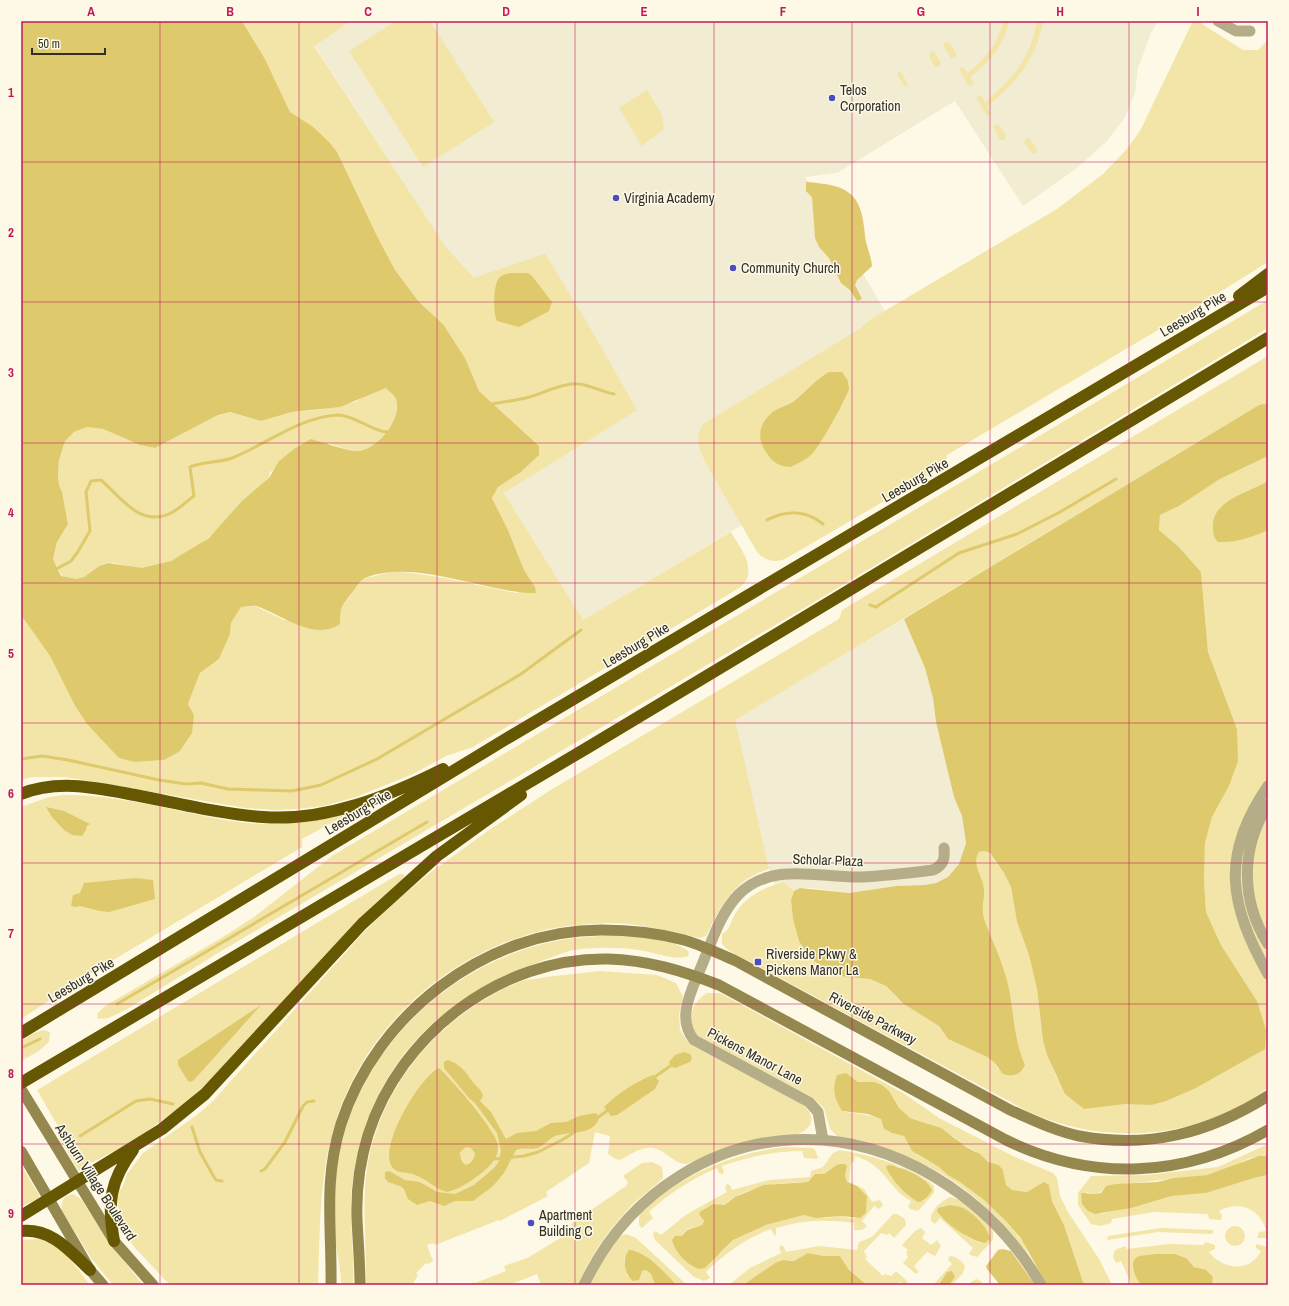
<svg xmlns="http://www.w3.org/2000/svg" width="1289" height="1306" viewBox="0 0 1289 1306" font-family="'Archivo Narrow',sans-serif">
<style>
.built{fill:#f1ecd2}
.green{fill:#f2e5a7;fill-rule:evenodd}
.forest{fill:#dec96c;fill-rule:evenodd}
.water{fill:#deca6c;fill-rule:evenodd}
.lines{fill:none;stroke-linecap:round;stroke-linejoin:round}
.stream{stroke:#deca6c;stroke-width:3}
.minor{stroke:#b5ad87;stroke-width:11}
.secondary{stroke:#95884e;stroke-width:11}
.motorway{stroke:#665703;stroke-width:12}
.grid{fill:none;stroke:#c2185b;stroke-width:1;stroke-opacity:0.55}
.poi-dot{fill:#4b4cc2;stroke:#fdf9e6;stroke-width:1.5}
.labels{text-anchor:middle;stroke-width:3;stroke-linejoin:round;paint-order:stroke}
.poi-label{font-size:14px;fill:#302e27;stroke:#fdf9e6;text-anchor:start}
.street-label{font-size:14px;fill:#302e27;stroke:#fdf9e6}
.neatline{fill:none;stroke:#c2185b;stroke-width:1.5}
.grid-label{font-size:13px;text-anchor:middle;font-weight:bold;fill:#c2185b}
</style>
<rect width="100%" height="100%" fill="#fdf9e6"/>
<path class="built" d="M351,21H1158L1151,33L1138,68L1135,93L1125,117L1108,140L1077,168L1023,206L955,101L837,173L805,177L885,311L871,319L862,328L703,424L699,446L705,462L742,525L583,620L504,493L637,409L474,278L446,247L314,45Z
M904,619L925,668L933,698L936,722L954,797L962,816L966,843L959,864L948,877L936,883L925,885L896,886L849,893L811,888H801L794,891L784,882L775,884L769,869L734,720Z"/>
<path class="green" d="M242,21H351L314,46L446,247L474,278L545,254L585,319L637,410L504,493L583,620L731,532C741,549 760,572 739,588L473,747L446,756L413,774L356,797L323,806L299,809L274,810L245,808L65,777H33L21,780V615L50,656L74,704L135,762L164,760L179,752L194,715L188,704L200,673L219,659L230,634L231,623L241,607L255,606L284,620L340,624V609L363,579L395,571L439,577L516,593L535,587L524,570L508,530L492,498L498,487L521,472L539,455V446L479,391L465,358L443,324L419,302L395,270L377,236L351,182L312,126L290,112L265,59Z
M396,21H430L494,122L423,167L349,51Z
M1003,21H1009C1004,46 989,62 970,77L974,84L969,87L959,69L962,67L968,73C985,59 999,43 1003,21Z
M1037,21H1043C1037,59 1016,83 987,106L991,114L987,116L976,97L981,96L985,102C1012,80 1031,57 1037,21Z
M1199,22L1243,50H1258L1268,40V262L1180,317L947,455L946,465L785,559C774,563 765,561 757,552L705,462C699,447 694,438 703,424L861,328L871,319L1057,209L1103,174L1126,150L1140,131L1192,23Z
M945,42L949,43L956,53L955,58H951L943,45Z
M932,51L934,52L941,63L939,67H935L929,56Z
M900,71L908,84L907,87L904,86L897,74L898,72Z
M647,90L662,115L664,129L642,146L619,108Z
M996,124L1000,126L1006,136L1004,140H1000L994,127Z
M1027,138L1030,139L1037,149L1036,154L1031,152L1024,142Z
M1268,300V328L816,601L228,947L127,1009C118,1013 106,1022 97,1018L98,1013L105,1006L223,937L254,917L332,856Z
M1268,356V403L1259,405L735,720L769,869C733,880 722,904 706,936L700,938C669,931 640,923 608,923C589,924 568,925 549,929C448,951 360,1030 333,1131C319,1181 320,1233 318,1285H170L136,1249L124,1233L120,1220L117,1195L123,1186L127,1174L143,1153L197,1115L213,1101L364,932L395,902L431,872L492,828L554,788L839,619L842,610Z
M386,388C388,391 393,394 395,397C405,416 376,452 356,451C347,450 337,446 329,443L270,472L269,478C235,512 194,564 142,568C130,569 117,561 106,563C95,566 88,578 77,579C72,579 66,577 62,576L53,559L57,542L68,523L62,492L59,485L58,474L59,460L65,441L74,432L87,427L103,429L140,445L155,448L218,415L230,412L261,421L292,412L317,410L355,402L365,396Z
M1268,456V1088C1259,1094 1249,1101 1240,1106C1174,1141 1097,1142 1029,1112L728,950L722,944V934C730,930 731,921 735,914C746,896 765,887 784,882L794,891L791,900L793,919L810,958L828,971L845,977L870,979L886,986L897,997L939,1026L948,1039L987,1057L994,1062L998,1069L1025,1065C1014,1039 1014,1015 1009,988C1005,971 999,955 992,939C989,930 984,922 983,913C982,905 985,897 984,889C983,876 971,864 979,852L984,851L989,853L1004,873L1011,887L1017,922L1029,955L1037,989L1043,1041L1047,1055L1058,1080L1084,1109L1126,1104L1182,1093L1196,1088L1264,1049L1257,1001L1221,945L1206,912L1204,880L1205,843L1212,817L1229,786L1237,729L1208,652L1201,572L1179,547L1159,530L1160,515L1179,506L1220,479Z
M63,795C123,794 181,814 240,822C276,827 311,822 346,815L302,839V847L85,977L21,1019V807L49,797Z
M399,874H404L403,881L206,1084L184,1104L146,1132L116,1150L93,1162H88L87,1166L79,1171L58,1136L62,1133L37,1090Z
M623,935C643,938 673,938 689,952L688,956C673,961 654,952 638,950C618,947 588,947 569,951C556,955 544,960 532,965C430,1003 365,1076 352,1186C348,1218 355,1252 353,1285H341C341,1267 336,1249 334,1231C332,1210 334,1188 337,1168C353,1057 440,969 547,943C572,937 597,936 623,935Z
M600,971L657,975L676,983L683,997L679,1014L680,1030L685,1038L693,1046L802,1104C807,1109 813,1114 811,1122C806,1141 760,1139 744,1142C723,1147 706,1158 686,1164C674,1164 667,1151 653,1148C637,1146 625,1160 619,1160C615,1159 611,1156 608,1154L610,1136L595,1132L589,1163L546,1192L548,1196L500,1221L499,1220L435,1245L433,1243L427,1245L433,1261L428,1264L426,1263L416,1273L418,1275L412,1285H366C367,1249 362,1212 366,1176C376,1088 441,1013 522,981C529,979 538,979 546,977C564,975 582,973 600,971Z
M707,993H720L903,1093L939,1118L1015,1157L1053,1173L1057,1178L1060,1196L1068,1212L1099,1259L1112,1285H1084L1064,1225L1052,1201L1049,1185L1034,1188L1027,1192L1012,1190L1006,1185L1003,1170L999,1165L988,1162L974,1150L961,1144L954,1137L927,1123L910,1118L905,1115L895,1103L889,1091L858,1082L846,1073L842,1111C855,1114 868,1114 881,1119L884,1129L892,1133L904,1136C907,1140 909,1148 913,1151C920,1158 931,1161 939,1167C967,1187 1017,1220 1028,1254C998,1216 961,1179 916,1161C890,1151 862,1147 837,1136L830,1129L824,1108L812,1097L698,1036C685,1021 692,1002 707,993Z
M44,1030L50,1032L49,1042L39,1051L21,1061V1041L34,1033Z
M1268,1144V1156L1250,1158L1224,1170L1207,1175L1106,1186C1100,1194 1096,1195 1086,1192L1100,1214L1141,1205L1172,1196L1206,1193L1254,1178L1268,1175V1238H1257L1259,1232L1266,1231C1261,1209 1239,1200 1219,1211L1222,1215L1221,1220L1209,1219L1208,1214L1154,1212L1112,1219L1111,1223L1100,1226L1091,1224L1078,1205V1193L1091,1176L1147,1175L1218,1167Z
M784,1147L812,1148L815,1150L818,1157L817,1159L804,1158L802,1151C774,1151 748,1157 722,1166L724,1173L722,1174L719,1173L717,1168C692,1179 669,1193 649,1212L653,1218L642,1228L639,1225V1217C642,1209 651,1203 658,1198C695,1169 738,1153 784,1147Z
M839,1150C870,1155 903,1164 930,1182L934,1186V1193L918,1211L910,1209L908,1206L911,1201C887,1188 887,1166 855,1156L854,1162L851,1163L849,1182L864,1189L872,1202L880,1200L883,1205L879,1209L874,1206L862,1221L867,1226L862,1230H854V1223C826,1219 803,1220 776,1228V1235H774L771,1229C746,1238 725,1253 706,1272L710,1278L704,1281L694,1277L655,1240L653,1234L655,1231L661,1235L687,1214L727,1192L725,1187L727,1184L730,1185L732,1190L769,1180L810,1177L811,1171L823,1167L833,1153ZM835,1166H847L845,1176L847,1182L857,1186L867,1196L866,1213L853,1219L841,1216L825,1218L804,1215L766,1225L733,1240L720,1254L675,1236H682L687,1229L702,1225L704,1221L699,1214C703,1207 716,1203 723,1205C747,1186 779,1182 808,1182L815,1174H824ZM897,1166L924,1179L930,1194L924,1201L893,1179L887,1170Z
M652,1162L662,1167L663,1178C654,1187 644,1194 635,1202C611,1226 591,1254 578,1285H541L537,1274L509,1285H466L474,1282L475,1283L506,1271L504,1266L527,1258L574,1230L571,1224L626,1186L628,1182L623,1176L642,1163Z
M21,1165L39,1195V1198L21,1207Z
M74,1194L82,1200L106,1238L143,1285H113L91,1258L62,1211C60,1202 64,1195 74,1194Z
M950,1197C965,1200 984,1219 993,1231V1240L977,1257L970,1255L969,1253L973,1248L940,1218L935,1224L931,1221C929,1211 942,1201 950,1197ZM950,1205L963,1208L985,1243C968,1242 954,1225 940,1216L941,1207Z
M893,1214H897L905,1219L906,1225L894,1238L889,1233L887,1235L881,1233L864,1251L867,1257L865,1259L883,1276L885,1274L891,1276L896,1271L907,1281V1285L900,1282L896,1285H867L849,1270L840,1256H824L808,1253L794,1261L789,1260L775,1263L743,1285H729L750,1268L781,1253L779,1247L781,1245L784,1247L786,1252L819,1246L857,1250L859,1242L872,1237Z
M1225 1236a10 10 0 1 1 20 0a10 10 0 1 1-20 0Z
M921,1228L925,1232L922,1238L931,1245L937,1240L941,1246L935,1256L927,1252L914,1266L919,1272L916,1274L903,1263L908,1257L906,1252L908,1250L902,1245L915,1231Z
M1161,1228L1212,1230L1214,1232L1211,1234L1158,1232L1107,1240L1108,1236Z
M626,1234L636,1238L687,1285H677L647,1257L635,1250L624,1260L628,1276L646,1270L651,1274L655,1285H590C597,1272 612,1236 626,1234Z
M40,1239C64,1246 75,1266 90,1285H21V1240Z
M1206,1242L1215,1245V1249L1209,1252C1223,1270 1250,1273 1261,1251L1256,1248V1244L1268,1247V1285H1212L1213,1277C1206,1270 1198,1270 1190,1264L1143,1256L1137,1257C1130,1264 1135,1279 1142,1285H1132L1121,1261L1116,1263L1113,1257L1115,1250L1125,1246L1127,1249L1169,1244L1203,1245Z
M950,1256C956,1256 962,1261 965,1266L963,1273L952,1285H933L952,1264L948,1260Z
M976,1279L981,1281L982,1285H967Z"/>
<path class="forest" d="M21,21H242L265,59L290,112L312,126L328,141L337,152L377,236L395,270L419,302L443,324L465,358L479,391L539,446V455L521,472L498,487L492,498L508,530L524,570L535,587L536,593C484,593 415,558 365,578C360,580 355,590 351,594C341,607 340,607 340,624C314,642 281,614 256,606C252,605 245,607 241,607L231,623L230,634L219,659L200,673L188,704L194,715L192,733L179,752L164,760L135,762L119,758L87,724L74,704L50,656L21,615ZM386,388C388,391 393,394 395,397C405,416 377,451 357,451C346,451 323,442 311,439L294,449L279,461L269,478L242,501L209,538L171,561L142,568L108,563L99,566L84,577L76,579L61,576L53,559L57,542L68,524L62,492L59,485L58,474L59,460L65,441L74,432L87,427L103,429L140,445L155,448L218,415L230,412L261,421L292,412L340,407Z
M1268,403V456L1220,479L1179,506L1160,515L1159,530L1179,547L1201,572L1208,652L1237,729L1238,761L1229,786L1212,817L1205,843L1204,880L1206,912L1221,945L1257,1001L1266,1030L1265,1049L1196,1088L1166,1101L1151,1105L1126,1104L1084,1109L1065,1094L1047,1055L1043,1041L1037,989L1029,955L1017,922L1011,887L1004,873L990,853L984,851L979,852C971,864 983,876 984,889C985,897 982,905 983,913C984,922 989,930 992,939C999,955 1005,971 1009,988C1014,1015 1014,1039 1025,1065C1020,1075 1014,1077 1003,1074L994,1062L987,1057L948,1039L939,1026L904,1004L886,986L870,979L845,977L828,971L810,958L799,941L793,919L791,900L794,891L800,888L849,893L896,886L925,885L936,883L948,877L959,864L966,843L962,816L954,797L936,722L933,698L925,668L904,619L1259,405Z
M684,1052L690,1054L692,1058L690,1062L675,1068L671,1066L669,1062L675,1055Z
M448,1060C461,1065 464,1070 472,1081C476,1087 481,1088 483,1096L480,1101L491,1112L506,1139L517,1133L536,1131L551,1123L566,1122L579,1116L596,1113L599,1118C593,1137 568,1130 553,1137C548,1140 544,1145 538,1148C531,1150 523,1147 516,1150L504,1173L493,1186L473,1201H455L444,1206L430,1201L417,1205L408,1199L404,1189L400,1186L388,1182L385,1178V1172L389,1171L405,1180L420,1182L437,1192L455,1194L474,1185L495,1167L499,1161L501,1151L497,1133L475,1103L469,1098L444,1068V1062Z
M846,1073L858,1082H874L882,1085L889,1091L899,1108L910,1118L941,1128L966,1147L980,1154L988,1162L999,1165L1003,1170L1006,1185L1012,1190L1027,1192L1044,1182L1049,1185L1052,1201L1064,1225L1084,1285H1047L1020,1237L1006,1221L984,1200L960,1182L948,1175L939,1167L912,1151L904,1136L892,1133L884,1129L881,1119L868,1114L842,1111C834,1096 832,1091 837,1075Z
M653,1075L659,1081L655,1089L617,1115L611,1116L604,1107C617,1094 635,1082 653,1075Z
M1259,1156H1268V1175L1254,1178L1206,1193L1172,1196L1131,1208L1095,1214L1088,1211L1082,1204L1081,1193L1094,1194L1101,1193L1106,1186L1116,1184L1157,1182L1174,1178L1207,1175Z
M840,1164H845L847,1166L845,1176L847,1182L857,1186L867,1196L866,1213L860,1218L841,1216L816,1218L804,1215L766,1225L733,1240L705,1268L698,1269C687,1264 675,1253 672,1240L675,1236H682L687,1230L702,1225L704,1221L699,1214L701,1211L713,1204L724,1205L735,1197L764,1185L808,1182L815,1174H824L835,1166Z
M889,1165C903,1168 926,1176 932,1190C929,1196 925,1201 918,1202C904,1193 896,1185 887,1170L886,1166Z
M950,1205C954,1206 959,1206 963,1208C973,1213 988,1227 990,1239L985,1243C972,1242 944,1223 937,1211L938,1208Z
M1003,1249L1011,1251L1035,1285H1000L987,1269L986,1266L998,1250Z
M629,1250C646,1250 665,1274 677,1285H655L651,1274L646,1270L642,1271L639,1280L633,1281C624,1273 622,1259 629,1250Z
M808,1253L824,1256H840L849,1270L867,1285H743L775,1263L783,1260L794,1261Z
M1156,1254H1174L1186,1258L1194,1267L1206,1270L1213,1277L1212,1285H1142C1136,1281 1128,1262 1137,1257C1141,1255 1151,1255 1156,1254Z
M952,1271L955,1277L949,1285H939L947,1272Z"/>
<path class="water" d="M806,182C848,185 862,192 865,236C866,246 871,255 872,266L857,280L855,285L862,299L857,301L850,290L841,283L829,258L819,247L815,238L812,197L806,191Z
M510,273H528L532,276L552,302L549,311L519,327L497,321C493,314 493,285 499,278C502,275 506,274 510,273Z
M829,372H842L848,381L849,389C845,401 821,444 812,454C806,460 798,463 791,467C779,467 771,461 766,452C756,438 759,422 774,411C780,407 787,406 793,402C806,392 815,380 829,372Z
M1268,481V530C1252,537 1236,543 1218,542C1214,538 1213,534 1213,528C1211,500 1249,493 1268,481Z
M46,807L64,811L90,824L87,826L86,830L82,836L72,835L64,830L52,817Z
M135,878L153,880L155,899L109,912L100,911L80,906L75,907L71,906L73,895L80,893L84,883Z
M261,1005L194,1080L191,1082L188,1081L178,1065V1060Z
M439,1068C451,1079 496,1130 498,1145C499,1159 488,1168 479,1175C469,1182 460,1189 447,1192C435,1189 427,1179 415,1175C407,1171 396,1175 391,1165C380,1144 420,1077 439,1068ZM466,1147L471,1148L475,1153C474,1159 472,1163 466,1165C461,1162 460,1157 460,1152Z"/>
<g class="lines">
<path class="stream" d="M767,520C786,510 806,510 823,524
M21,585L29,583L60,567L71,561L77,553L90,531L86,492L91,481L101,480C122,498 140,528 171,513C179,509 187,501 194,496L190,467C204,461 218,463 232,458C267,444 299,417 338,415C352,415 367,427 381,431C391,433 407,431 417,429C431,427 441,415 455,411C478,405 502,403 526,398C541,394 565,382 579,384C589,385 603,392 614,394
M870,605L876,607L959,553L1017,534L1060,512L1116,479
M21,759L42,756L68,760L159,780L186,784L201,783L228,789L292,791L321,785L377,759L521,674L581,630
M117,1004L427,822
M21,1048L40,1039
M192,1127L200,1152L214,1177L216,1180L222,1181
M80,1136L136,1101L150,1099L173,1104
M494,1159L524,1156L538,1152L562,1140L597,1118L680,1059
M261,1171L265,1169L285,1142L303,1106L307,1102L314,1101"/>
<path class="minor" d="M1218,21L1236,31H1250
M1268,786C1220,855 1229,904 1268,974
M1268,805C1240,849 1241,901 1268,944
M823,1140L818,1112L809,1102L694,1040C677,1019 690,994 699,972C710,947 719,914 739,894C773,861 819,878 861,877C885,876 909,873 933,870C944,865 945,859 944,848
M584,1285C627,1193 719,1133 822,1140C912,1147 997,1207 1041,1285"/>
<path class="secondary" d="M21,1089L114,1241L153,1285
M21,1151L90,1270L103,1285
M331,1285C332,1227 323,1182 341,1124C376,1015 485,930 601,930C628,930 658,933 684,940C702,945 719,954 736,961L1010,1110C1033,1120 1055,1131 1079,1136C1149,1149 1209,1133 1268,1096
M360,1285C360,1263 358,1241 357,1219C356,1191 360,1161 368,1135C400,1034 501,957 608,959C648,960 683,971 719,985L1006,1140C1092,1182 1185,1178 1268,1130"/>
<path class="motorway" d="M1239,296L1268,274
M21,794C58,779 97,788 135,795C177,803 220,814 263,817C325,822 389,796 443,769
M21,1033L511,736L1268,287
M21,1083L587,748L1268,338
M21,1216L162,1129L205,1094L362,924L437,856L521,795
M21,1231C52,1228 70,1251 90,1270
M114,1241C107,1203 110,1181 133,1150"/>
</g>
<path class="grid" d="M160,21V1285M299,21V1285M437,21V1285M575,21V1285M714,21V1285M852,21V1285M990,21V1285M1129,21V1285M21,162H1268M21,302H1268M21,443H1268M21,583H1268M21,723H1268M21,863H1268M21,1004H1268M21,1144H1268"/>
<g class="poi-dot">
<circle cx="832" cy="98" r="4"/>
<circle cx="616" cy="198" r="4"/>
<circle cx="733" cy="268" r="4"/>
<rect x="754" y="958" width="8" height="8" rx="2"/>
<circle cx="531" cy="1223" r="4"/>
</g>
<g class="labels">
<g class="poi-label">
<text x="840" y="95">Telos<tspan x="840" dy="16">Corporation</tspan></text>
<text x="624" y="203">Virginia Academy</text>
<text x="741" y="273">Community Church</text>
<text x="766" y="959">Riverside Pkwy &amp;<tspan x="766" dy="16">Pickens Manor La</tspan></text>
<text x="539" y="1220">Apartment<tspan x="539" dy="16">Building C</tspan></text>
</g>
<g class="street-label">
<text transform="translate(1193 314) rotate(-31)" y="5">Leesburg Pike</text>
<text transform="translate(915 480) rotate(-30)" y="5">Leesburg Pike</text>
<text transform="translate(636 645) rotate(-31)" y="5">Leesburg Pike</text>
<text transform="translate(358 812) rotate(-31)" y="5">Leesburg Pike</text>
<text transform="translate(828 860) rotate(2)" y="5">Scholar Plaza</text>
<text transform="translate(81 980) rotate(-31)" y="5">Leesburg Pike</text>
<text transform="translate(873 1018) rotate(28)" y="5">Riverside Parkway</text>
<text transform="translate(755 1056) rotate(28)" y="5">Pickens Manor Lane</text>
<text transform="translate(96 1182) rotate(57)" y="5">Ashburn Village Boulevard</text>
</g>
</g>
<rect width="1289" height="1306" fill="none" stroke="#fdf9e6" stroke-width="44"/>
<path d="M32 48v6h73v-6" fill="none" stroke="#302e27" stroke-width="2"/>
<text x="38" y="48" font-size="12" fill="#302e27" stroke="#fdf9e6" stroke-width="3" paint-order="stroke">50 m</text>
<rect x="22" y="22" width="1245" height="1262" class="neatline"/>
<g class="grid-label">
<text x="91" y="16">A</text>
<text x="230" y="16">B</text>
<text x="368" y="16">C</text>
<text x="506" y="16">D</text>
<text x="644" y="16">E</text>
<text x="783" y="16">F</text>
<text x="921" y="16">G</text>
<text x="1060" y="16">H</text>
<text x="1198" y="16">I</text>
<text x="11" y="97">1</text>
<text x="11" y="237">2</text>
<text x="11" y="377">3</text>
<text x="11" y="517">4</text>
<text x="11" y="658">5</text>
<text x="11" y="798">6</text>
<text x="11" y="938">7</text>
<text x="11" y="1078">8</text>
<text x="11" y="1218">9</text>
</g>
</svg>
